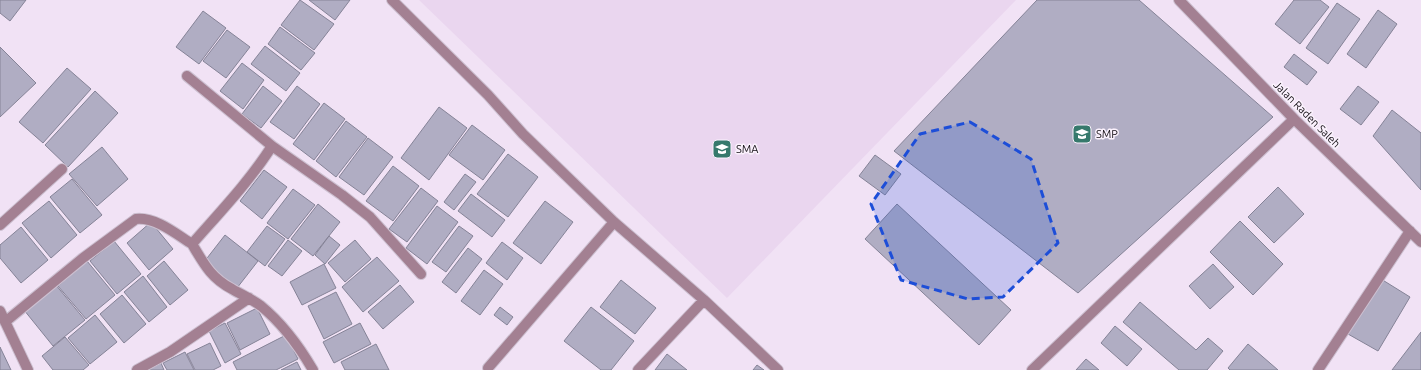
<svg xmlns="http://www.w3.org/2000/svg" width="1421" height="370" viewBox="0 0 1421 370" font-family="Ubuntu,sans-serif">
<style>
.built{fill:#ead6ef}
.building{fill:#b0adc3;stroke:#858397}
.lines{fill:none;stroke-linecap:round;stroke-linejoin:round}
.minor-casing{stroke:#cdc0d1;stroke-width:12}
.minor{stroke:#a38092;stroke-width:10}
.marked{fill:#1d4ed8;fill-opacity:0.2;stroke:#1d4ed8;stroke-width:3;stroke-dasharray:8 5;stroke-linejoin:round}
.labels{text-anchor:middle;stroke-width:3;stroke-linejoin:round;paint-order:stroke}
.street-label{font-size:11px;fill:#130e14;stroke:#fbf2fd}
.poi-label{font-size:11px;fill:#130e14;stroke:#fbf2fd;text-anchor:start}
</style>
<rect width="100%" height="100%" fill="#f1e2f5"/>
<path class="built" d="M419,0H1016L727,298Z"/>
<path class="building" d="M0,0H26L10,21L0,13Z
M300,0L334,24L314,50L281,25Z
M309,0H350L335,20Z
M1037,0H1139L1273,117L1078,293L894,151Z
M1294,0H1320L1329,7L1300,44L1275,24Z
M1337,3L1360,19L1328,64L1306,48Z
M1378,10L1397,24L1366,68L1347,54Z
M203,11L226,28L199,64L176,47Z
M280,27L315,53L301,70L268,44Z
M227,30L250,47L226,78L203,61Z
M265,46L300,73L286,91L251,64Z
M0,47L36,83L0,117Z
M1294,54L1317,72L1307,85L1284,67Z
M242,63L264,80L243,109L220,91Z
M67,68L91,89L43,143L19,122Z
M263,86L282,101L261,128L242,114Z
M297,86L320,104L294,139L270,122Z
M1358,86L1379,102L1361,125L1340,109Z
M95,91L118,113L68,167L45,145Z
M324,103L345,119L314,160L293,144Z
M439,107L467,128L429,180L401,158Z
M1392,110L1421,133V190L1373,136Z
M346,121L367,137L336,177L316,161Z
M472,125L505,150L483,180L449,155Z
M368,138L393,157L364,195L339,177Z
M102,147L128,179L97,206L69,174Z
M508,154L538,177L508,217L477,194Z
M875,155L901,174L885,195L859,176Z
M393,166L419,186L393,221L366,201Z
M264,170L287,187L262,219L240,201Z
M465,174L476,182L454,210L444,202Z
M72,179L102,215L80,233L50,197Z
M1278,187L1304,214L1274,243L1248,217Z
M421,188L438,201L407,242L389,229Z
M293,189L315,205L288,239L267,223Z
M471,194L505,220L492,237L458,211Z
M49,201L77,235L51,258L22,223Z
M545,201L573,222L541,264L513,243Z
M318,204L340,222L313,256L291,239Z
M897,204L1011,310L979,345L865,239Z
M437,206L458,222L427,264L406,248Z
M1240,221L1283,264L1253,295L1210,252Z
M151,222L173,249L149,270L127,243Z
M267,226L285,239L265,266L247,252Z
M459,226L473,236L446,272L432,262Z
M21,227L48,260L21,283L0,258V245Z
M225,235L258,261L237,288L204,262Z
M329,236L340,245L325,264L315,255Z
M288,240L302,251L282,276L268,266Z
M355,240L371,259L345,282L328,263Z
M114,241L141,274L117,294L90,261Z
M502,242L523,258L507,280L486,263Z
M468,248L482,259L456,293L442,282Z
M377,257L399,281L363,312L342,287Z
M87,261L115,295L86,319L58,286Z
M164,261L188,290L170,305L147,276Z
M324,264L336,288L302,305L290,282Z
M1213,264L1234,287L1210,309L1189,286Z
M484,270L503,284L480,315L461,301Z
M143,276L167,307L149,322L124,292Z
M1381,279L1410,297L1378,351L1348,334Z
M621,280L656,308L635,334L600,307Z
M55,284L85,320L53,346L24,310Z
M400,285L414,302L383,329L368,312Z
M336,292L352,324L324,339L308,306Z
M122,295L146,324L124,343L100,314Z
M1140,302L1196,350L1208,338L1223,351L1207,370H1179L1123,322Z
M500,307L513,317L507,325L494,315Z
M591,307L634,341L611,370H601L564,341Z
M257,308L270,334L240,350L227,323Z
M95,315L117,342L90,364L68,338Z
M225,323L241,354L225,363L209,331Z
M360,323L371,344L334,363L323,342Z
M1115,326L1142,349L1127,366L1101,343Z
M1421,332V370H1392Z
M286,335L298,359L276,370H237L233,362Z
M65,337L89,365L83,370H53L42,356Z
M210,343L221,366L213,370H195L187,354Z
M376,344L389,370H345L341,362Z
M1248,344L1278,370H1230L1228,368Z
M0,347L11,370H0Z
M185,352L194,370H167L163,363Z
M667,354L687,370H655Z
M1086,359L1099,370H1076Z
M297,362L301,370H281Z
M161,363L164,370H148Z
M757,365L764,370H753Z"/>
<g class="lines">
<g class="minor-casing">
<path id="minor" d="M392,0L488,95L523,134L614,222L704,300L778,370
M1179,0L1294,119L1421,242
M272,146L342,195L370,217L421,274
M0,225L62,169
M192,244C204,264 211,278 232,289C242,295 252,299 261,306C283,324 299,346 313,370
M0,311L28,370
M5,322L83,258L136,219C156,217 176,234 192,244C220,212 249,182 272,146L187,76
M488,368L614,222
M137,370L170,352L249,298
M638,370L704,300
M1032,370L1294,119
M1318,370L1410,231"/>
</g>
<use href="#minor" class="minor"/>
</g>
<path class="marked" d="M970,122L1031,159L1058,243L1003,297L968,299L901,280L871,204L920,134Z"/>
<defs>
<g id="school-square" transform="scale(1)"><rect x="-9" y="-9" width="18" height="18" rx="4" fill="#36796c" stroke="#fbf2fd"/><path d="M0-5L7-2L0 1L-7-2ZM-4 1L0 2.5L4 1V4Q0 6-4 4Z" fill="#fff"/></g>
</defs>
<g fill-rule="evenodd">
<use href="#school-square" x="1082" y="134"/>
<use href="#school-square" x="722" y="149"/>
</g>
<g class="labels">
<g class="street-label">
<text transform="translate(1307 114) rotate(45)" y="4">Jalan Raden Saleh</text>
</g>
<g class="poi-label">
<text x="1096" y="138">SMP</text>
<text x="736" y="153">SMA</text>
</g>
</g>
</svg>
